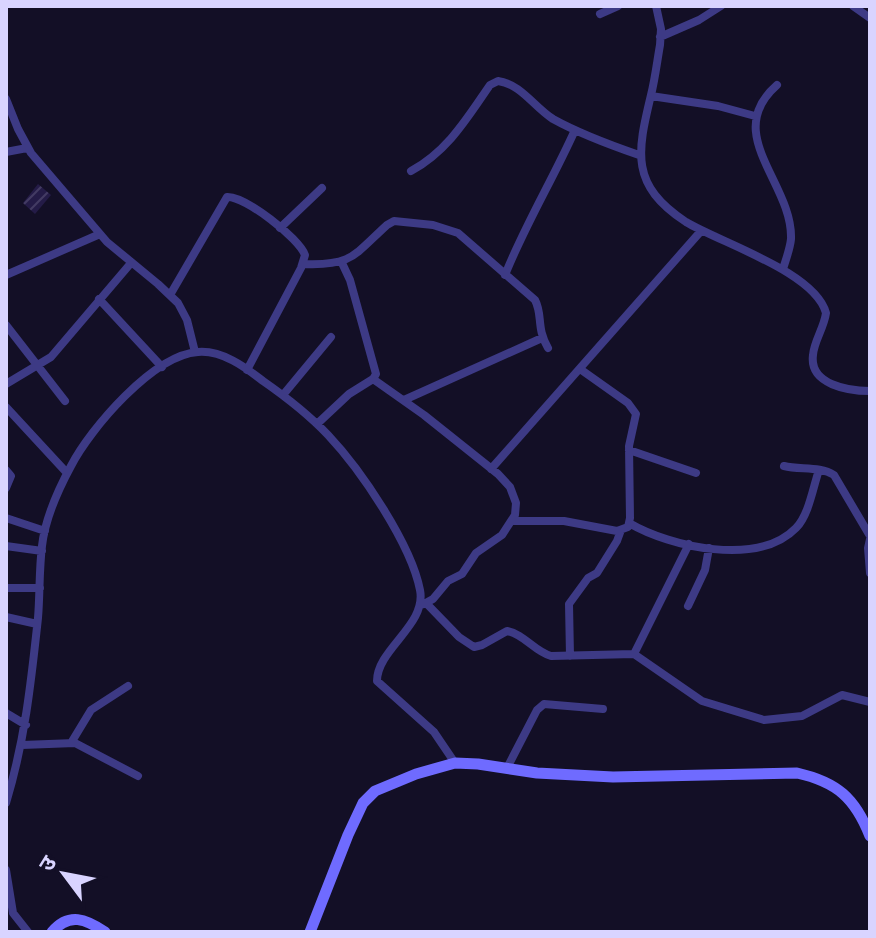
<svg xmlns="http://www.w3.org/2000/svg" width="876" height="938" viewBox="0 0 876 938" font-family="'Archivo Narrow','Noto Sans Devanagari',sans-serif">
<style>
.building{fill:url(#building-hatch)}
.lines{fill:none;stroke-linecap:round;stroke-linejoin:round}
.street{stroke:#3d3a85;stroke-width:8}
.secondary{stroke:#6f6bff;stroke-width:11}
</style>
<defs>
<pattern id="building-hatch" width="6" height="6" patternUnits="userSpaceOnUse" patternTransform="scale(2)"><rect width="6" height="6" fill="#241b47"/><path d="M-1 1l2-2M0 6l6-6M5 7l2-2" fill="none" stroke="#433b63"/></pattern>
</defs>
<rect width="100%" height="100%" fill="#130f26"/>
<path class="building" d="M38,184L51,195L35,214L23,203Z"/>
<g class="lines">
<path class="street" d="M656,6L661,29L660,45C657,62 655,79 651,95C637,153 630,185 686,222C721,243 815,272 826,313C824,328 814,341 813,355C809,385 849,391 870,391
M853,6L870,18
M600,14L618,6
M660,37L699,20L721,6
M777,85C721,134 793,183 791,239C790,249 786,259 783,269
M651,96L718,106L755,116
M6,99L18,129L31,153L107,242L158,284L178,303L187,320L195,352
M6,152L27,148
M411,171C448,151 467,118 490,85L498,81C521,84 534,107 553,119C580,134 610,145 639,155
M280,228L322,188
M303,264C352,266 353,256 387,225L394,221L433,225L458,233L535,300C543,315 536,328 548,348
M6,275L100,234
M505,275C525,225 553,179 575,130
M170,295L227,197C245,196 299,238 305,255L301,268L247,370
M99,299L162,367
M6,325L65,401
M373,379L424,415L498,474L510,487L516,503L515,515L502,535L476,553L462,574L448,581L433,599L424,604
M6,384L51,357L131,263
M283,395L331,337
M404,400L542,338
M6,407L67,473
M317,424L349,394L373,379L376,374L350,280L342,263
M629,450L696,473
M784,466C800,470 820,466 834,475L870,536
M491,469L701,231
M6,470L11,476L6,488
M6,518L45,531
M513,521H564L617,531L628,527L630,518L629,446L636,414L628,403L580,369
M629,523C670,547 758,567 796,528C809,515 813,487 819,470
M870,539L868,548L870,573
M6,546L42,551
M6,588H40
M426,603L459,637L474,647L482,645L507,631C524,634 534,651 551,656L634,654L702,701L764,720L802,716L842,695L870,702
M688,606L705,570L709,548
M6,617L37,624
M634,654L689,544
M570,656L569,604L588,578L597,573L617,541L621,530
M6,713L26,725
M71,743L91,710L128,686
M22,745L75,743L138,776
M507,768L537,710L544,704L603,709
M6,803C25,740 31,683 38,618C40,594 39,570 42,546C45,519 58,490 71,466C90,429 153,355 198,352C222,350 245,367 263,381C286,397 309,415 328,435C361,470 411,544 420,590C427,625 377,649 377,681L434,732L455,763
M6,870L13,913L28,932"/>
<path class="secondary" d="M52,932C69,912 86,919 105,932
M310,932L348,835L363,803L375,791L416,774L455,763L478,764L537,773L613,777L797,773C837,782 855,798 870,836"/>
</g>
<rect width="876" height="938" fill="none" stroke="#d9d4ff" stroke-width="16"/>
<g transform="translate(64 874) rotate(302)" stroke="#130f26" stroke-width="6" paint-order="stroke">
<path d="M0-6L14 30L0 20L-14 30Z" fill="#d9d4ff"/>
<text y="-12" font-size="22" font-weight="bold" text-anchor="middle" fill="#d9d4ff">उ</text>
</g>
</svg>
